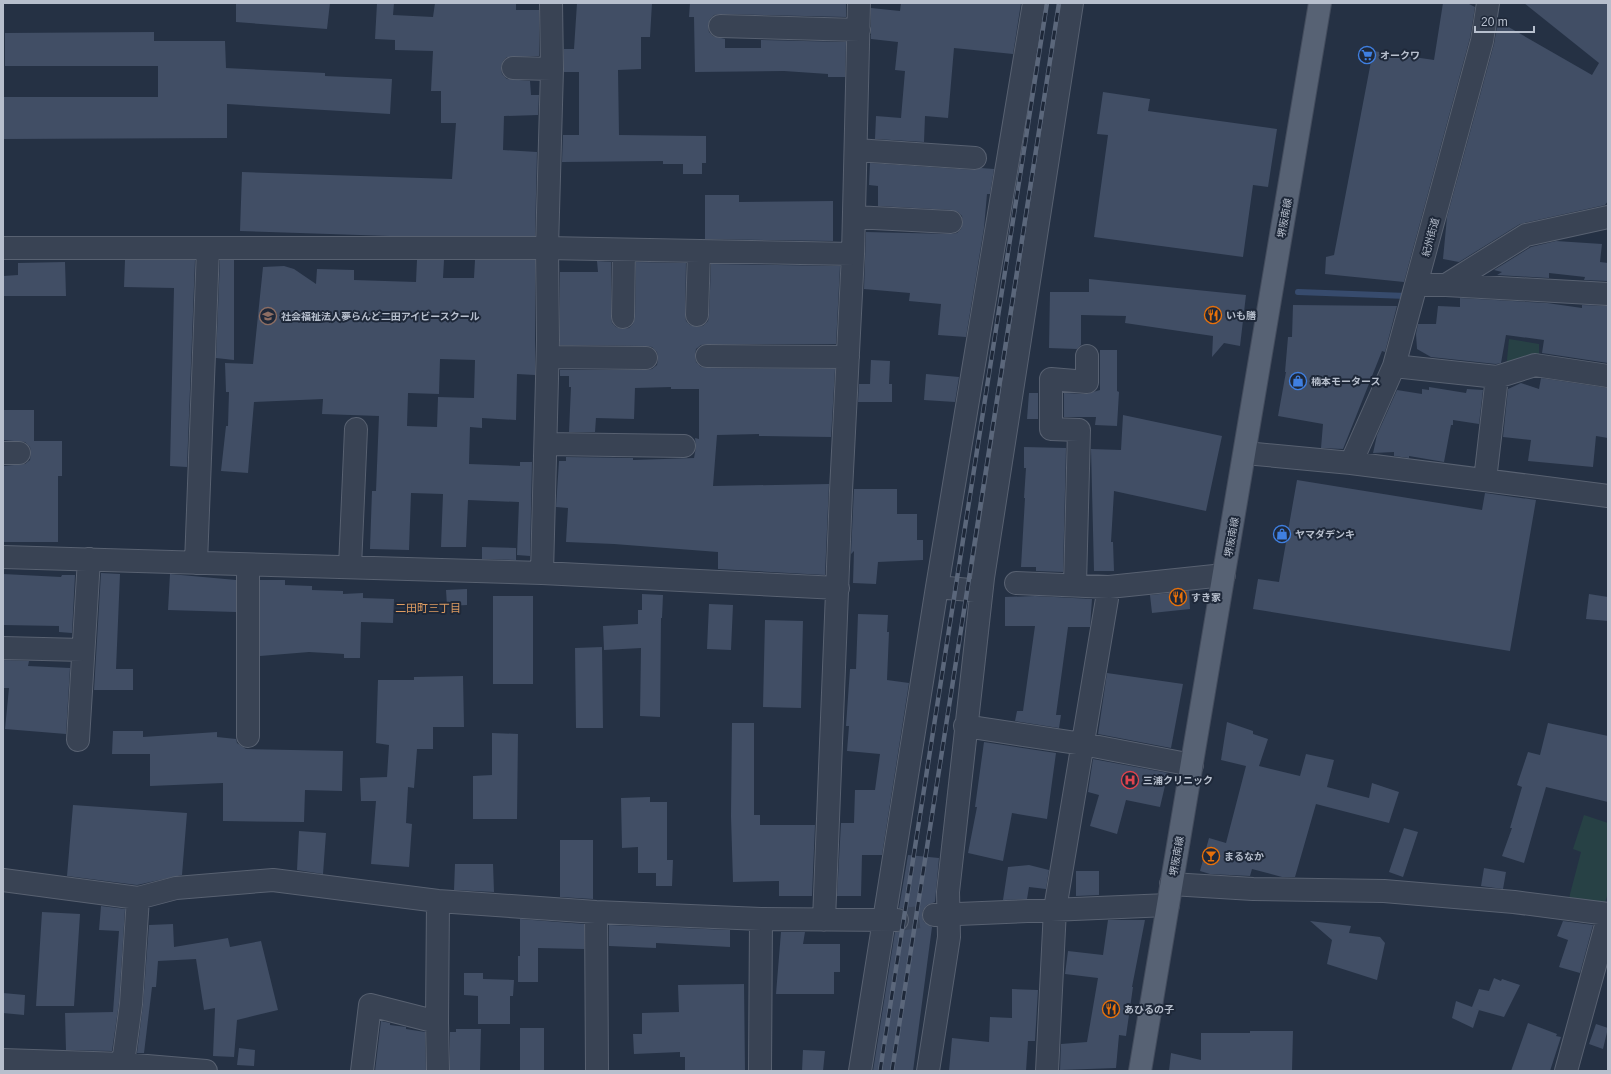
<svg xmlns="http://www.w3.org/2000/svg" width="1611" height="1074" viewBox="0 0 1611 1074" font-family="Arial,'Noto Sans JP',sans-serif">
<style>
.green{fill:#274145}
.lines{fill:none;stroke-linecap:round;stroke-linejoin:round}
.stream{stroke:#374b6d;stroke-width:6}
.building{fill:#414e65;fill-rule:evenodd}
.minor-tunnel{stroke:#3b4659;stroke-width:22;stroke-dasharray:22 11;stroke-linecap:butt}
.minor-casing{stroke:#586171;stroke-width:24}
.major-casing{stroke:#434c5d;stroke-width:24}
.minor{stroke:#394354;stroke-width:22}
.major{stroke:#576274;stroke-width:22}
.rail-casing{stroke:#5b677b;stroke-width:4.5}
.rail{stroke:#1e2839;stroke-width:3;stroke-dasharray:9;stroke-linecap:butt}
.labels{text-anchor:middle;stroke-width:4;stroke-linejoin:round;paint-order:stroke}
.poi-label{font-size:10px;font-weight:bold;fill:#b7bfcd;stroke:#1e2839;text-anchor:start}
.street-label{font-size:10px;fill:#b7bfcd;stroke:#1e2839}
.neighbourhood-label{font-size:11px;fill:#de9c61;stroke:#1e2839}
</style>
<rect width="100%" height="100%" fill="#253144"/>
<path class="green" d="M1509,339L1539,344V360L1506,370Z
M1584,815L1608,823V893L1605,903L1569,898L1581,852L1573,849Z"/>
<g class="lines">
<path class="stream" d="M1298,292L1407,296"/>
</g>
<path class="building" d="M236,3H330L327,29L236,22Z
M377,3H394L393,15L433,17L435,3H516V10H539V56L507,57L503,61L501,68L502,74L507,79L530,81L531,95H539L538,115L504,116L503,150L537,152L535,236H389L240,231L242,172L452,179L456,123H441V91H431L433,51L395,50V40L375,39Z
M577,3H652L650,37H641V69L618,70L619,135L706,136V163H702V174H683V164H663V161L562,162L563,135H579V72H564V49H574Z
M690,3H846V17L720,14L714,15L710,19L708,26L709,32L713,36L725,39V48H761V40L846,42L845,77H828V74L784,71L695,72L694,17H689Z
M901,3H1021L1013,54L954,48L948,118L925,116L924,142L875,139L876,116L901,118L905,71L895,70L898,42L871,39V8L900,11Z
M1443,3H1467L1475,7L1470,38L1404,282L1325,274L1326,257L1334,255L1373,51L1434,60Z
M1524,3H1608V201L1605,205L1520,224L1459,262L1443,259L1447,217L1494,44L1498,21L1592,75L1599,63Z
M154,32V41H225L226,68L325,73V76L392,79L390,114L227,104V138L3,139V97H158V66H5V33Z
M1103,92L1150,99L1148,111L1277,129L1268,187L1253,185L1243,257L1094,237L1108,135L1097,134Z
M870,163L974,170L981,168L994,169L990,194H987L984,228L966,337L938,335L941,304L909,301L910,293L864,289L866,232L951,234L957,233L961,229L963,222L962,216L958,212L952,210L878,206V186L869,185Z
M705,195H739V202L833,201V241L705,239Z
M1556,241L1602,244L1600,262L1608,263V281L1584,280L1585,277L1549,273V278L1497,275L1502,272L1494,270L1531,247Z
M125,260H195L187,467L170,466L174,288L124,287Z
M220,260H234V360L216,358Z
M417,260H444L443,278H474L475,260H535V375L517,374L516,420L482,418V428L470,427L469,464L520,466V462H532L530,556L517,555L519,502L468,500L466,547H441L443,494L411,493L409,550L370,549L372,491H376L379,416L322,414L323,399L254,402L248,473L221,471L226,426H228L229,392H226L225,363L253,364L263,267L284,266L294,269L316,284L317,269L354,270V280L416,282ZM440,359L475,360L474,398L438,397L437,427L407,426L408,393L439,394Z
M597,261L611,262V317L612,323L616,327L622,329L629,328L633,324L635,318L636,262L686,263L685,315L686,321L690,325L697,327L703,326L708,321L709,316L711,264L840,266L836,344H707L701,345L696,349L695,356L696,362L701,367L707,368L835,369L831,437L759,436V434L717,435L713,486L829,484L825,575L718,569V552L614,544L566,542L568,508L556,507L559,461H566V457L633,458V460L694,458L696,447L695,438L699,439V389H671V387L635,388L634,419L596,418L595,432H569L571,387H569V376H560V370H646L652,369L657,365L658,359L657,352L652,347L646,346L560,345V272H598Z
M65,262L66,296H3V276L18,275V263Z
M1089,279L1246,295L1240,346L1224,343L1212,357L1213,336L1125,323L1126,316L1081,315V345L1077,349L1049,348L1050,292H1089Z
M1460,298L1547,303L1582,308V305L1608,306V363L1542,353L1544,340L1506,335L1501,363L1496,364L1431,357L1417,349L1416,334L1418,324H1436L1438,306L1460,307Z
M1293,305L1397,306L1385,352L1382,351L1343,449L1321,448L1323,424L1278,416L1286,372H1285L1288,337H1292Z
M1100,350H1117V391L1119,392L1117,426L1095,425L1096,417H1064V393L1086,394L1100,390Z
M871,360L890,361L889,384H892V402H858L859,384H870Z
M926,374L959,377L955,402L924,400Z
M1541,378L1608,388V438L1596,436L1593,467L1528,461L1531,440L1503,437L1508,389L1521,383L1539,389Z
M1429,387L1466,393L1467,389L1483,390L1479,424L1453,420V425H1451L1444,462L1409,456V458L1394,456V452L1373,453L1377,435L1397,390L1422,394V389L1429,390Z
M1029,393H1038V419H1027Z
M3,410H34V441H62V476H58V542H3V466L25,464L30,460L31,453L30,447L25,442L3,440Z
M1123,415L1222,436L1206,511L1114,491L1111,542H1113L1114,571H1094L1091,449L1121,450Z
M1024,447L1066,448L1063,572L1036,571V567H1021L1025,498H1024L1026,468H1024Z
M1297,480L1482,510L1485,493L1536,500L1510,651L1253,609L1258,579L1279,582Z
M854,489H897V514H917V540H923V560L878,562L876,584L853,583L854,551L851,554Z
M482,547L516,548V560L482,559Z
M101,573L120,574L116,669H133V690H94Z
M3,574L61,577L62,575H75L72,633L59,632V626L3,625Z
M170,574L236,580V612L168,610Z
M260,580H285V585L312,586V590L343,591V594L363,593V598L394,599L393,623L361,622L360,658H344V654L309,652L260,656Z
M467,589V605L447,606L446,590Z
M1189,591L1190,609L1152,613L1150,595Z
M642,594L663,595L662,618H661L660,717L640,716L641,648L604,650L603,626L638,624V610H642Z
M1589,594L1608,597V621L1586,619Z
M493,596H533V684H493Z
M1035,596L1092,599L1090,627H1068L1056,715H1061L1059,728L1015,721L1017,711H1023L1035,626H1005V597Z
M709,604L733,605L731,650L707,649Z
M858,614L888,615L887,632H889L887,680L909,683L882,855H862L861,896H837L841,823H854L855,790H875L880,754L847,751L849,726H846L850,669H856Z
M765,620L803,621L801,708L763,707Z
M602,647L603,728H576L575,648Z
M3,660L29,661L28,666L70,668L66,734L5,729L9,688H3Z
M1107,673L1183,684L1171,748L1098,734Z
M463,676L464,727H433V749H417L414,788L408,787L406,823L412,824L409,867L371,864L376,801H361L360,778L387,777L389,745L376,743L378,680H414V677Z
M1227,722L1253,731V734L1268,739L1259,766L1300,776L1306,754L1334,760L1327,787L1369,798L1372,783L1399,792L1389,823L1316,804L1295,877H1282L1252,869L1250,876L1210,874L1200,871L1209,838L1226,843L1246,766L1221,760Z
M732,723H754V815H760V825H815L812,896H779V881L733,882L731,816Z
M1548,723L1608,736V802L1546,787L1524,863L1502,856L1512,828H1510L1522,787L1517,785L1528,752L1540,755Z
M113,731H143V737L217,732V737L236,739L237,743L246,749L343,751L342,791L305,790L304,822L223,821V783L150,786V754H112Z
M492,733L518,734L517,819H473V776L492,775Z
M984,742L1056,753L1047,819L1012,813L1003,861L968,853L977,807H975Z
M1093,759L1168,773L1160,807L1126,800L1117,834L1090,826L1099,795L1088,792Z
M650,797V802H667V860H673L672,886H656V873H638V847L622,848L621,798Z
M73,805L187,813L182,875L137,885L67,876Z
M1404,828L1418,832L1403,877L1389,872Z
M299,831L326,833L323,874L297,870Z
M560,840H593V899L560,897Z
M908,855L939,858L935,902L927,905L923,910L922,915L924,922L932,927L913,1071H873L895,932L903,931L908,927L909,920L908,914L899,908Z
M455,864H493L494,892L454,890Z
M1029,865L1049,870L1046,889L1029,887L1027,899L1003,900L1008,867Z
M1484,868L1506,872L1503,889L1481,886Z
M1076,871H1099V895L1076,896Z
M101,906L125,909L119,1003L112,1051L66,1050L65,1013L113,1012L119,931L99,930Z
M42,912L80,914L74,1006H36Z
M520,919L584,924V949L538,948V982H518V956H520Z
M1108,920H1145L1132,987H1133L1126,1036L1119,1035L1116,1068L1060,1070L1061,1044L1087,1042L1098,978L1065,974L1068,951L1103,955Z
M1310,921L1351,926L1349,933L1380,937L1385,943L1377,980L1327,964L1332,940Z
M1563,921L1593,925L1580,973L1559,967L1568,940L1557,936Z
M173,924L174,947L228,938L230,947L261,941L278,1010L237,1020L234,1057L213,1056L215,1008L204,1010L196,959L158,961L156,987H152L144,1053H137L143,1005L149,925Z
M609,925L730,930V947L656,943V948L609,946Z
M781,932H805L803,944H840V972H834V994H776Z
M464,973H483V979L514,980L513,996H510V1024H478V996L464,995Z
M1494,978L1501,981L1502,979L1520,985L1504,1017L1475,1009L1479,1010L1473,1028L1452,1018L1456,1001L1472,1007L1479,989L1489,991Z
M744,984L745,1071H685V1057H680V1052L634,1054L633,1034H642V1013L679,1012L678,985Z
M1012,989L1038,990L1035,1041H1028L1026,1071H949L952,1038L989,1042L990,1017L1012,1018Z
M3,993L25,995L24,1015L3,1013Z
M381,1021L390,1023V1025L406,1027V1029L425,1032L426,1071H375Z
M1528,1023L1557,1034L1556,1036L1561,1037L1550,1071H1511Z
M1596,1024L1608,1028L1603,1049L1589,1044Z
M520,1028H544V1071H520Z
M456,1029H481L480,1071H450V1032H456Z
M1250,1031H1293L1292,1071H1169L1171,1053L1201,1060V1033H1250Z
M239,1048L255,1050L254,1066L237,1065Z
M803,1050L825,1051L823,1071H802Z"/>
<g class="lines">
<path class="minor-tunnel" d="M897,920L934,915"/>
<g class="minor-casing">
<path id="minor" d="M720,26L859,30
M513,68L552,69
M856,150L975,158
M854,217L951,222
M3,248H547L853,254
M1417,285H1446L1526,235L1608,217
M1446,285L1608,294
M697,315L699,251
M623,317L624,250
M707,356L848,357
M548,357L646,358
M1394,366L1497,377L1535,365L1608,376
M546,444L684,446
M3,453H19
M1245,453L1351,463L1608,496
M1351,463L1394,366L1482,41L1488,3
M1485,480L1497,377
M3,557L542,573L838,588
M196,563L208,248
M350,567L356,429
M542,573L548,340L547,248L552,69L551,3
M1016,583L1109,587L1224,575
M1075,585L1079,430L1051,429V379L1087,382V356
M937,587L981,591
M3,648L83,650
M965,726L1083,744L1192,765
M248,736V565
M78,740L89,559
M3,880L138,898L176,888L273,880L438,901L596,912L761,919L897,920
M1171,884L1253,889L1384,891L1514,902L1608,914
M438,901L437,1022L438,1071
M596,912L597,1071
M934,915L1168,905
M824,920L841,491L853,254L859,3
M3,1060L123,1064L206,1071
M122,1071L131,1004L138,898
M362,1071L370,1005L437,1022
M760,1071L761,919
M860,1071L937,587L1034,3
M928,1071L949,937L948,892L983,578L1072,3
M1047,1071L1055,909L1109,587
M1566,1071L1608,918"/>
</g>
<g class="major-casing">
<path id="major" d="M1140,1071L1320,3"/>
</g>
<use href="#minor" class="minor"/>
<use href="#major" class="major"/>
<g class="rail-casing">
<path id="rail" d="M880,1071L1047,3
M892,1071L1059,3"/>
</g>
<use href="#rail" class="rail"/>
</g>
<defs>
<g id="supermarket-ring" transform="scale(0.9)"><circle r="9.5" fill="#1e2839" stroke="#3f7fe0" stroke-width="1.5"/><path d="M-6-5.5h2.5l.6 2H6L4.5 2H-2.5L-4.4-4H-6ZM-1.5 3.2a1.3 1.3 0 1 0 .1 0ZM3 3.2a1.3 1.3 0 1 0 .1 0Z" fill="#3f7fe0"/></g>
<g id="restaurant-ring" transform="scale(0.9)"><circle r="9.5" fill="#1e2839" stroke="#e8710a" stroke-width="1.5"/><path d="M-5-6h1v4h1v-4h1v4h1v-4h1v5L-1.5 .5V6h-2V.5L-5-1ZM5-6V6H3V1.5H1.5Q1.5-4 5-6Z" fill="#e8710a"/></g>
<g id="school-ring" transform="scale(0.9)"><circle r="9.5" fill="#1e2839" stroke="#8d6e63" stroke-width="1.5"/><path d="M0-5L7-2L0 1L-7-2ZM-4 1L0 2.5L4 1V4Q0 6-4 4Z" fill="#8d6e63"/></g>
<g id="shop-ring" transform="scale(0.9)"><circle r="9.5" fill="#1e2839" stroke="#3f7fe0" stroke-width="1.5"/><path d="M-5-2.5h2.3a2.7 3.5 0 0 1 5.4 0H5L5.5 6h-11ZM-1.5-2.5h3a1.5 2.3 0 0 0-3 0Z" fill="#3f7fe0"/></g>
<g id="hospital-ring" transform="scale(0.9)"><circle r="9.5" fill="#1e2839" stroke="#e0444e" stroke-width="1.5"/><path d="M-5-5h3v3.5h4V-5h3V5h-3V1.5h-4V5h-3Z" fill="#e0444e"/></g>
<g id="bar-ring" transform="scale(0.9)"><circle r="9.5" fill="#1e2839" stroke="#e8710a" stroke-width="1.5"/><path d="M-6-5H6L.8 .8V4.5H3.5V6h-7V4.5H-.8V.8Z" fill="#e8710a"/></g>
</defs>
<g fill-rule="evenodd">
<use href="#supermarket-ring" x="1367" y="55"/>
<use href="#restaurant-ring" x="1213" y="315"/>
<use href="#school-ring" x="268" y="316"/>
<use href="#shop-ring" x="1298" y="381"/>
<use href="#shop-ring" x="1282" y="534"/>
<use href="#restaurant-ring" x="1178" y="597"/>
<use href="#hospital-ring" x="1130" y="780"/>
<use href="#bar-ring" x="1211" y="856"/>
<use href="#restaurant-ring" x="1111" y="1009"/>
</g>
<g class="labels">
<g class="poi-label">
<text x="1380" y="59">オークワ</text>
<text x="1226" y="319">いも膳</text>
<text x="281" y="320">社会福祉法人夢らんど二田アイビースクール</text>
<text x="1311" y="385">楠本モータース</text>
<text x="1295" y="538">ヤマダデンキ</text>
<text x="1191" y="601">すき家</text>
<text x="1143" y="784">三浦クリニック</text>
<text x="1224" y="860">まるなか</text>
<text x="1124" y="1013">あひるの子</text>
</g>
<g class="street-label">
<text transform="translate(1284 218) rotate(-80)" y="4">堺阪南線</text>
<text transform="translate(1430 237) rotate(-75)" y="4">紀州街道</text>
<text transform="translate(1231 537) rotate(-80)" y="4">堺阪南線</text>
<text transform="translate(1176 856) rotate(-80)" y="4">堺阪南線</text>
</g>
<g class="neighbourhood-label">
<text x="428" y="612">二田町三丁目</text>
</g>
</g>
<rect width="1611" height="1074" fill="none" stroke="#b7bfcd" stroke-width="8"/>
<path d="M1475 26v6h59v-6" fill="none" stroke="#b7bfcd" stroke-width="2"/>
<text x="1481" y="26" font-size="12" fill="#b7bfcd" stroke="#1e2839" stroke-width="3" paint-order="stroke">20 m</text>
</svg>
